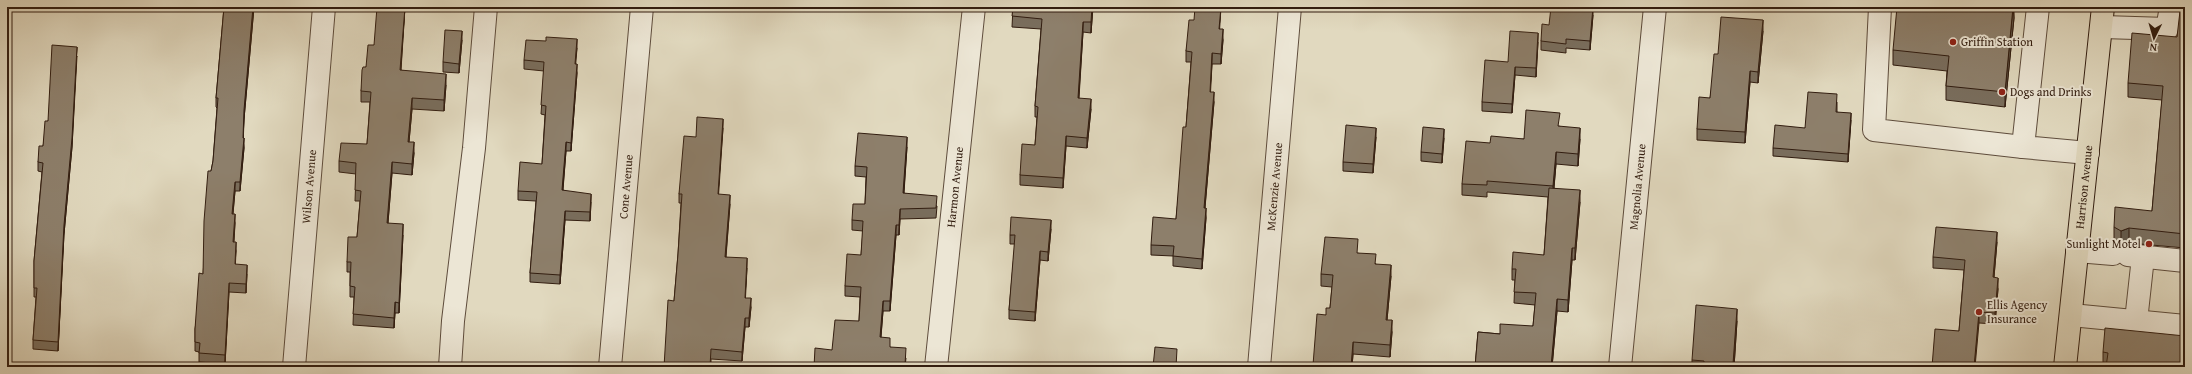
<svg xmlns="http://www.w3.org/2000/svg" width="2192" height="374" viewBox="0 0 2192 374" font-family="'Gentium Book Plus',serif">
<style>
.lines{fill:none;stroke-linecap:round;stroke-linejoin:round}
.minor-casing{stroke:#5e4c3c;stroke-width:24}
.major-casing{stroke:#321d10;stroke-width:24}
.minor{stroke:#ece6d5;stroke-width:22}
.major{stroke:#e1d9bf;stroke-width:22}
.wall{fill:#796d5c;stroke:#321d10}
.shaded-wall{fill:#63594b;stroke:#321d10}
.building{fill:#8d7f6b;stroke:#321d10}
.poi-dot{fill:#8f2418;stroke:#ece6d5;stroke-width:1.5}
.labels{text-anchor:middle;stroke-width:4;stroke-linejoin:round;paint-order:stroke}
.poi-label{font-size:12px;fill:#321d10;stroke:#ece6d5;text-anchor:start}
.street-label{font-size:12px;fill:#321d10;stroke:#ece6d5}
</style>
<rect width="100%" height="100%" fill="#e1d9bf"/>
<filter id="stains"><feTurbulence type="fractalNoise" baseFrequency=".005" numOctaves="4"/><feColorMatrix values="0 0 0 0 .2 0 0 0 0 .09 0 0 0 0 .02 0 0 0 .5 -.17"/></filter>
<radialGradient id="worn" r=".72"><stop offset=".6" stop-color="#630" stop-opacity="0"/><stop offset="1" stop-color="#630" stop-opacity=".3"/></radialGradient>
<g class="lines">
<g class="minor-casing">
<g id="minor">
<path d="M1880,7L1874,130L2023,147"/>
<path d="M2038,7L2023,147L2088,153"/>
<path d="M2103,27L2167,29L2171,7"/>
<path d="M2077,251L2113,254"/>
<path d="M2128,255L2185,261"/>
<path d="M2071,315L2185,326"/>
<path d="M2136,321L2143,257"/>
<path id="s1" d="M294,367L324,7"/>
<path d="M450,367L453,321L474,148L486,7"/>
<path id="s2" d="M610,367L642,7"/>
<path id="s3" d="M936,367L974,7"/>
<path id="s4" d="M1259,367L1290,7"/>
<path id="s5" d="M1620,367L1655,7"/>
</g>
</g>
<g class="major-casing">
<g id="major">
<path id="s6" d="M2065,367L2103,7"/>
</g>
</g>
<use href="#minor" class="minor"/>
<use href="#major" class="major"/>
</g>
<path class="wall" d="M224,7H254L244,119L243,138L244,148L240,191H235L233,214L235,223L234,242L236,251L235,264L247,274L246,293L229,292L225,364L199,362V352L195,351V329L203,274L211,171L213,161L217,108L216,107V98Z
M405,7L401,70L446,85L444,111L412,109L409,142L414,153L412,175L392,173L388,223L403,235L399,313H395L394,328L353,325L354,297H350V272H347V262L357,237L360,201H355L356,174L339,172V161L367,144L370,102H361V91L366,67L374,45Z
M1013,7H1093L1091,33L1083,32L1079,98L1091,109L1087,148L1066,146L1063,188L1020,185V175L1035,145L1037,117H1035V106L1041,29L1012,27Z
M2014,7V18L2005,107L1946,100V86L1947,71L1893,65V50Z
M2185,11V248L2129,243L2121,245L2114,242V227L2152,211L2162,100L2128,97V83L2177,37Z
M1593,15L1590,50L1566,48V53L1541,50V41L1549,25Z
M1194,20L1220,29L1223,40L1221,64H1212L1210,92L1214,102L1205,208L1206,218L1202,269L1173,266V256L1151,255V245L1176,219L1186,127L1191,62H1186V51Z
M1763,31L1758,83L1750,82L1745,143L1697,140V129L1710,98L1718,54Z
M462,40L459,73L443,72V62Z
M1538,42L1536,77L1515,75L1512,113L1482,111V102L1508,62Z
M577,48L575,64L577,73L571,151H566L563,190L591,202L590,221L565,220L560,284L530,282V273L536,201L518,200V191L542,164L545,115L541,114L544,71L524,69V60Z
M77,56L72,147L64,234L58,351L33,349V340L36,297H34V261L42,172L38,171V162L43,146L48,121Z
M1837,102V112L1851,120L1848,162L1773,156V148L1805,128Z
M1559,126L1580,139L1578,166L1556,164L1554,188L1580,202L1575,260H1572L1568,312L1557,311L1552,367H1475L1478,332L1500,334L1533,326L1535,305L1514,303L1515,280H1512V269L1544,255L1548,197L1487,192V197L1462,195V184L1490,143L1524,139Z
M723,128L718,194L730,204L726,257L747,268L745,298L751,307L749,327H745L742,361L711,359V367H664L674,301L678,254L681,203H679V194L696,137Z
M1376,137L1373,173L1343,171V162Z
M1444,138L1442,163L1421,161V152Z
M907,147L904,193L937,206L936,218L900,219L899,235H896L890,311H883L881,337L890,347L906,358L905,367H814L832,350L859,321L860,297L845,296V286L861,255L863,231L852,230V220L865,204L866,177L855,176V166Z
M1051,229L1048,261L1040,260L1035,321L1009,319V310L1015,244H1010V235Z
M1997,242L1994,277L1998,289L1995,324L1979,323L1959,331L1964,270L1933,268V257Z
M1358,253L1376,264L1391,276L1387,320L1392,332L1390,357L1353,354L1352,367H1305L1313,365L1326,315L1330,308L1332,287L1321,286V274Z
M1737,321L1734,367H1692V360Z
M2185,336L2106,367L2103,366V352Z"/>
<path class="shaded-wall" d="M253,7H254L244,119L243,148L244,110Z
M405,7L400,81V70Z
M1092,7H1093L1091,33V22Z
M1221,7L1219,39V29Z
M1593,7V15L1590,50V41Z
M2013,7L2014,18L2005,107V92Z
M1763,20V31L1758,83V72Z
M1083,22V32L1078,108V98Z
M1223,29V40L1221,64V54Z
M462,31V40L459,73V64Z
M1538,33V42L1536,77V68Z
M577,39V48L575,73V64Z
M77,47L72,147L64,234L58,351L64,225Z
M1212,53V64L1210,102V92Z
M577,64V73L571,151V143Z
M1515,67V75L1512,113V104Z
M1750,71V82L1745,143V132Z
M446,74V85L444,111V100Z
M1214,92V102L1204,218V208Z
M412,98V109L408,152V142Z
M1091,99V109L1087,148V138Z
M1851,113V120L1848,162V154Z
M723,119V128L718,203V194Z
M1376,128V137L1373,173V164Z
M1580,128V139L1578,166V154Z
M1444,129V138L1442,163V154Z
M1066,136V146L1063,188V178Z
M907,137V147L903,203V193Z
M244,138V148L240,191V182Z
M414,142V153L412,175V164Z
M566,142V151L562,199V190Z
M1556,152V164L1553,197V186Z
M392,162V173L387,234V223Z
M235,182V191L232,223V214Z
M1580,190V202L1575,260V248Z
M591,194V202L590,221V212Z
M730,195V204L725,266V257Z
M1206,208V218L1202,269V259Z
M900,209V219L899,235V225Z
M565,211V220L560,284V275Z
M235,214V223L233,251V242Z
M1051,220V229L1048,261V252Z
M403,224V235L399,313V303Z
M896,225V235L890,311V301Z
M2129,228V243L2121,245V231Z
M1997,232V242L1993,288V277Z
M236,242V251L235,273V264Z
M1572,248V260L1568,312V300Z
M1040,251V260L1035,321V312Z
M747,258V268L745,307V298Z
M247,265V274L246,293V284Z
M1391,265V276L1386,331V320Z
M1998,278V289L1995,324V313Z
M229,283V292L225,364V355Z
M751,298V307L749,327V318Z
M1557,299V311L1552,367H1551Z
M883,301V311L880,347V337Z
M395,302V313L394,328V318Z
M1737,309V321L1734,367H1733Z
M1979,312V323L1975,367H1974Z
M745,318V327L742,361V352Z
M1392,320V332L1390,357V345Z
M1353,342V354L1352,367H1351Z"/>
<path class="building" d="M224,7H253L244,110L243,138H244L240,182H235L232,214H235L233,242H236L235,264L247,265L246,284L229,283L225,355L199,353L200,343L195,342V329L199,273L203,274L204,221L208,171H211L213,161L218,98H216L217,87Z
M377,7H405L400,70L446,74L444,100L412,98L408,142H414L412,164L392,162L387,223L403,224L399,303L395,302L394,318L353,314L355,287L350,286L351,262H347L348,237H357L361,191L355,190L356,163L339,161L341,143L367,144L371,92L361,91L362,70L363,67H366L368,45H374Z
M1013,7H1092L1091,22H1083L1078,98L1091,99L1087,138L1066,136L1063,178L1020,175L1022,144L1035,145L1038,107L1035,106L1042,19L1012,16Z
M1195,7H1221L1219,29H1223L1221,54L1212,53L1210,92H1214L1204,208H1206L1202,259L1173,256L1174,246L1151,245L1153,217L1176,219L1183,127H1186L1192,52L1186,51L1189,20H1194Z
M1551,7H1593L1590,41L1566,39V44L1541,41L1542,24L1549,25Z
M1897,7H2013L2005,92L1946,86L1949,56L1893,50Z
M2180,11H2185V234L2129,228L2121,231L2114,227L2115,207L2152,211L2163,86L2128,83L2132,33L2177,37Z
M1721,17L1763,20L1758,72L1750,71L1745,132L1697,129L1699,97L1710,98L1714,54H1718Z
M445,30L462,31L459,64L443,62Z
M1510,31L1538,33L1536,68L1515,67L1512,104L1482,102L1485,60L1508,62Z
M546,37L577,39L575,64H577L571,143L566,142L562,190L591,194L590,212L565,211L560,275L530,273L537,192L518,191L520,162L542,164L546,106L541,105L544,62L524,60L526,40L546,41Z
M52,45L77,47L72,138L64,225L58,342L33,340L37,288H34V261L43,163L38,162L39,146H43L45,121H48Z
M1808,92L1837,94L1836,112L1851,113L1848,154L1773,148L1775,125L1805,128Z
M1526,110L1560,113L1558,126L1580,128L1578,154L1556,152L1553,186L1487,181V185L1462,184L1466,141L1490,143L1491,136L1524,139Z
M697,117L723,119L718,194L730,195L725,257L747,258L745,298H751L749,318H745L742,352L711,349L710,367H664L668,300L674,301L678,254L682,194H679L684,136L696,137Z
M1346,125L1376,128L1373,164L1343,162Z
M1423,127L1444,129L1442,154L1421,152Z
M858,133L907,137L903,193L937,196L936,208L900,209L899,225H896L890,301H883L880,337L890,338V347L906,348L905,365L888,363V367L862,365L861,367H814L815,348L832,350L835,320L859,321L861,287L845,286L847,254L861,255L863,221L852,220L853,204H865L867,167L855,166Z
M1549,188L1580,190L1575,248H1572L1568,300L1557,299L1551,367H1475L1478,332L1500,334V324L1533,326L1536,293L1514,292L1516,269H1512L1513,252L1544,255Z
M1011,217L1051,220L1048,252L1040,251L1035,312L1009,310L1015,235H1010Z
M1936,227L1997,232L1993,277L1998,278L1995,313L1979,312L1974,367H1932L1935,329L1959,331L1965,260L1933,257Z
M1325,237L1358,239L1357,253L1376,254L1375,264L1391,265L1386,320H1392L1390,345L1353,342L1351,367H1305V365H1313L1317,314L1326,315V308H1330L1333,275L1321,274Z
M1696,305L1737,309L1733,364L1725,363V367H1704V361L1692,360Z
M2105,328L2185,336V367H2106L2108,353L2103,352Z
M1155,347L1177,349L1176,367H1153Z
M1096,364L1119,365V367H1096Z"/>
<g class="poi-dot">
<circle cx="1953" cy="42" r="4"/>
<circle cx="2002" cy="92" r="4"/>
<circle cx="2149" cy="244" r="4"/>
<circle cx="1979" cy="312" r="4"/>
</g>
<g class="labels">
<g class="poi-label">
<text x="1961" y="46">Griffin Station</text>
<text x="2010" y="96">Dogs and Drinks</text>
<text x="2141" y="248" text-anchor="end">Sunlight Motel</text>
<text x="1987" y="309">Ellis Agency<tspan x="1987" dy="14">Insurance</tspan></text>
</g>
<g class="street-label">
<text dy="4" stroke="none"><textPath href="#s1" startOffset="181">Wilson Avenue</textPath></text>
<text dy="4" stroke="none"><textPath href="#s2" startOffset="181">Cone Avenue</textPath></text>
<text dy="4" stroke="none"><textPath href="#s3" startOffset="181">Harmon Avenue</textPath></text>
<text dy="4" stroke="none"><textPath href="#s4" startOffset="181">McKenzie Avenue</textPath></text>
<text dy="4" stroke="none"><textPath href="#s5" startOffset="181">Magnolia Avenue</textPath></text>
<text dy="4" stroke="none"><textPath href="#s6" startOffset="181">Harrison Avenue</textPath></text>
</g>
</g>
<rect width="2192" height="374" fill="none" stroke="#e1d9bf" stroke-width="24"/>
<rect x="8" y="8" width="2176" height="358" fill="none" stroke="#321d10" stroke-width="2"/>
<rect x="12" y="12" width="2168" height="350" fill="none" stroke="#321d10"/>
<g transform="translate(2154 38) rotate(185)" stroke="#ece6d5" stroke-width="3" paint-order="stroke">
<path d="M0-3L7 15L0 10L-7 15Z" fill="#321d10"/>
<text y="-6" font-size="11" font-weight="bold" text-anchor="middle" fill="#321d10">N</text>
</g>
<rect width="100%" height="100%" filter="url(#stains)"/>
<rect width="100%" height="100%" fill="url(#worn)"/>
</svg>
